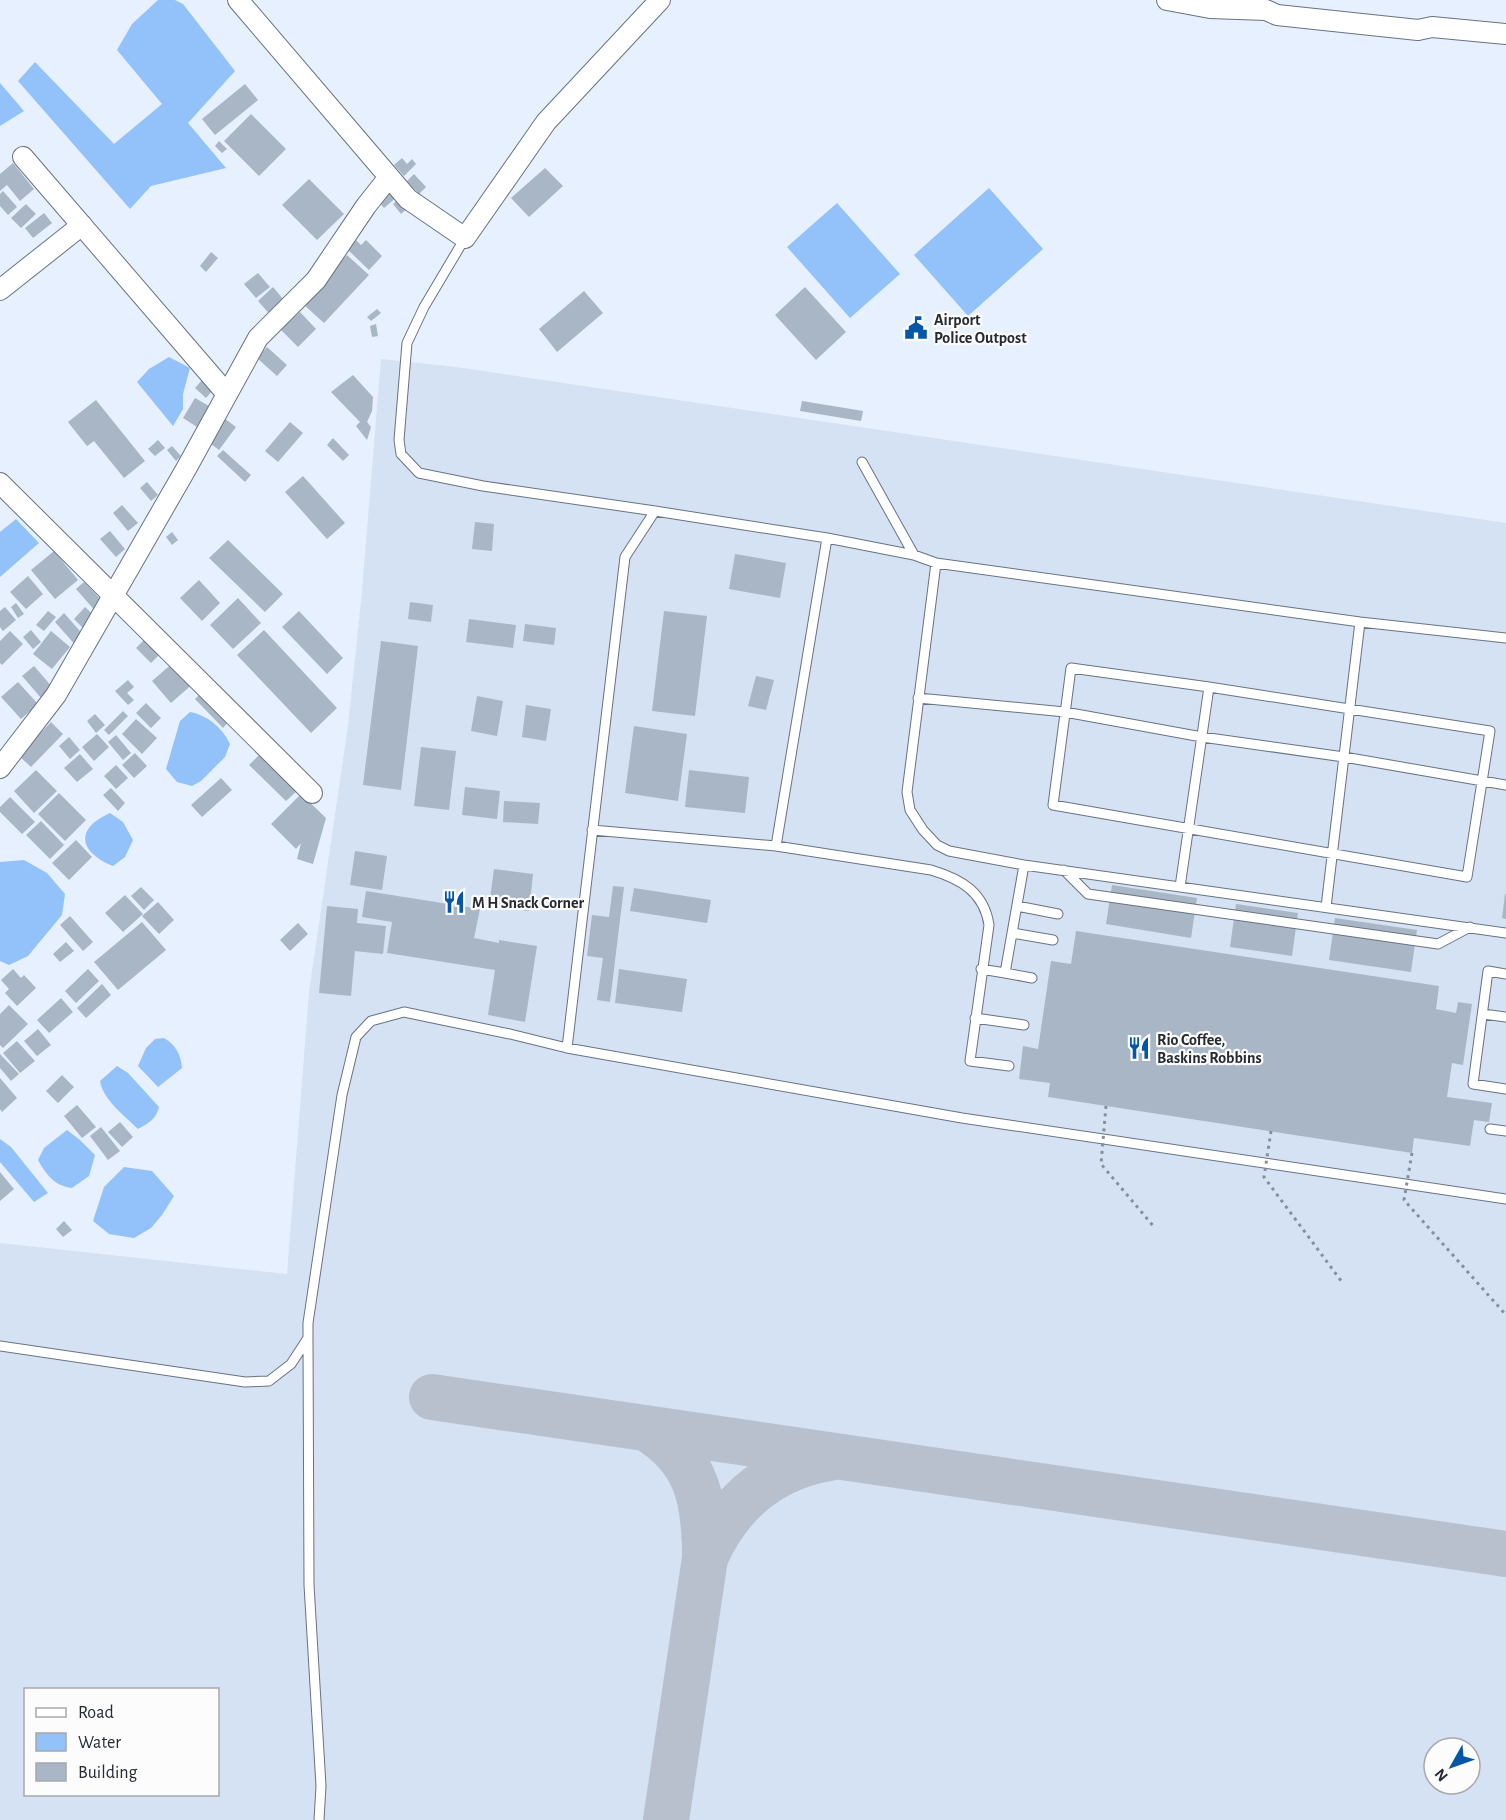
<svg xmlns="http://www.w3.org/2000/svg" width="1506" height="1820" viewBox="0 0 1506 1820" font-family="'Alegreya Sans',sans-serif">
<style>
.built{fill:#d4e2f4;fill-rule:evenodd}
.water{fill:#93c1fa}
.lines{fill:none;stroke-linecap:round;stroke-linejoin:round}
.taxiway{stroke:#b8c0cd;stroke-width:46}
.building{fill:#a9b6c6}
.service-casing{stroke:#687382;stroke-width:11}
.minor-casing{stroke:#687382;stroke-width:22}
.service{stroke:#fff;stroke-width:9}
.minor{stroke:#fff;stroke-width:20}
.path-bridge{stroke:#888f9a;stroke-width:3;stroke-dasharray:3 4.5;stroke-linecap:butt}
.labels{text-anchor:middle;stroke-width:4.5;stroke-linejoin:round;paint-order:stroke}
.poi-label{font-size:16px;font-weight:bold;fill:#262b32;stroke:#fcfcfc;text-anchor:start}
</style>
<rect width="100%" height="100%" fill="#e6f0fe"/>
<path class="built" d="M381,359L456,367L1506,523V1820H0V1243L287,1274L309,992L348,726L362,591ZM26,1690H218V1794H26ZM1434,1748H1470V1784H1434Z"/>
<path class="water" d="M158,0H175L183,4L235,71L188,123L226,168L151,186L130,209L18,81L35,62L114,144L162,104L117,50L132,24Z
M0,83L24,111L0,126Z
M989,188L1043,249L968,316L914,255Z
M837,203L900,274L850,318L787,247Z
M169,357L190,368L183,394V409L173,426L137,382L149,369Z
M16,519L39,543L0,577V532Z
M190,712C207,715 222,727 230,744L225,757L201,781L192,786L177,782L166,769L180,721Z
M110,813L123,822L133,840L125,857L113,866C79,852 74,829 110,813Z
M24,860L47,873L65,894L62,915L28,956L9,965L0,961V862Z
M164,1038C176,1045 181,1055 182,1068L158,1087L138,1066L146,1048L155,1039Z
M117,1066L128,1073L159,1107C156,1119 149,1123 138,1129C125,1116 103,1100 100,1081Z
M67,1130L80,1140L95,1155L89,1176L72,1188C54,1186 46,1174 38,1160L44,1148Z
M0,1139L11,1147L48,1193L34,1202L0,1162Z
M124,1167L152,1171L174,1196L162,1215L151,1228L134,1238L109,1234L93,1221L104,1187Z"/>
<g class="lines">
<path class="taxiway" d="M432,1397L1506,1554
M646,1428C698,1459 705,1501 705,1558
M666,1820L705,1558C729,1503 769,1468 829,1458"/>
</g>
<path class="building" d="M245,84L258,100L215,135L202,119Z
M251,114L286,149L259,176L224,141Z
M219,141L227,149L222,153L215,146Z
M402,158L407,164L412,159L416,164L404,176L394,165Z
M13,163L34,189L20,201L7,185L0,191V174Z
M545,168L563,186L529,217L511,198Z
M414,174L426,187L419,194L407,181Z
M309,179L344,214L317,240L282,205Z
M389,186L398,196L384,208L375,198Z
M3,191L17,207L8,215L0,206V194Z
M401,197L409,207L401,214L393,204Z
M26,204L36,214L21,228L11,218Z
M44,213L52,223L33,238L25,228Z
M355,239L361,245L366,240L382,256L369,270L346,248Z
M211,252L218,258L206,272L200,266Z
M347,255L369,275L324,323L302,303Z
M258,273L270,287L256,298L244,284Z
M273,287L288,305L273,318L258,301Z
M805,287L846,332L816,360L775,315Z
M584,291L603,313L557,352L539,329Z
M377,309L381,313L371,321L367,317Z
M300,312L316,329L298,347L281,330Z
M376,324L378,336L372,337L370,326Z
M267,347L287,365L277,376L257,358Z
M353,375L373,397L372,411L367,422L371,427L367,440L356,426L360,422L331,392Z
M202,380L213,390L206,398L195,388Z
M195,398L209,406L197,427L183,418Z
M96,400L145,461L124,478L94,441L87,446L68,422Z
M802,401L863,411L861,421L800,411Z
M224,418L236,427L219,450L207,441Z
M290,422L303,433L278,462L265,451Z
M333,438L349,455L343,461L327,445Z
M158,440L165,448L155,456L148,449Z
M172,446L181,456L176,461L167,450Z
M223,450L251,475L245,482L217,456Z
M303,476L345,523L327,539L285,492Z
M147,482L158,495L151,501L140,488Z
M122,505L138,523L128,531L113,513Z
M475,522L494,524L492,551L472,549Z
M110,531L125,549L116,557L100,539Z
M172,532L178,540L172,545L166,537Z
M228,540L283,594L265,612L209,558Z
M54,551L78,580L55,599L31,570Z
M735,554L786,563L780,598L729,589Z
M28,576L43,594L26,609L10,592Z
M199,580L220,603L202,621L180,598Z
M84,582L106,605L97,613L76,589Z
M238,598L261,623L233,649L210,625Z
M410,602L433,605L431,622L408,619Z
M16,603L24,614L18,618L11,607Z
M5,607L16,620L3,631L0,627V611Z
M85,607L98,619L87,632L74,619Z
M48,611L56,617L44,631L36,625Z
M299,611L343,658L327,674L282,627Z
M664,611L707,616L695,716L652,711Z
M64,613L87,639L78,648L55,622Z
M469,619L516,625L513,648L466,642Z
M525,624L556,628L554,645L523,641Z
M31,630L41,642L33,649L23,637Z
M264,630L337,708L311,733L237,655Z
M10,631L23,644L2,665L0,663V641Z
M51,631L70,647L52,669L33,654Z
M146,638L161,653L151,663L136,648Z
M381,641L418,646L401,790L363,785Z
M175,661L195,682L171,703L152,681Z
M34,666L54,689L42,699L22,676Z
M756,676L774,680L766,710L748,706Z
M128,680L134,687L127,693L134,700L128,705L115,691Z
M18,682L38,704L21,719L1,697Z
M203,691L231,719L223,728L195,699Z
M477,696L503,701L497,736L471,731Z
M146,703L161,718L151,728L136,713Z
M526,705L551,709L546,741L522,737Z
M123,711L128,716L109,735L104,730Z
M95,714L105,725L96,733L87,721Z
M136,719L157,738L142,754L122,734Z
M51,722L63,734L31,767L19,756Z
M634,726L687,734L678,801L625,793Z
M97,734L109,747L94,761L82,747Z
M116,735L131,753L123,760L108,742Z
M69,737L80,750L70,759L59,746Z
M421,747L456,751L449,810L414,806Z
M135,753L147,766L134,778L122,765Z
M80,754L93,769L77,782L64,768Z
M260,754L298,790L286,801L249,765Z
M116,765L128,778L116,789L104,776Z
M36,770L57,791L34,813L14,791Z
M689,770L749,777L745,813L685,807Z
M221,778L232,790L202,817L191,805Z
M465,787L500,791L497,819L462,815Z
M111,788L125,803L118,811L103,795Z
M59,793L86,820L65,841L38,814Z
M301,794L326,818L313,864L297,859L301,843L296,849L271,824Z
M10,797L35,822L22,834L0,812V807Z
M504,801L540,803L538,824L503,822Z
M41,821L64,845L50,859L26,835Z
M76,840L92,857L69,880L52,863Z
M355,851L387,856L382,890L350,885Z
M494,869L533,874L529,911L489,906Z
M1112,885L1197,898L1191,938L1106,924Z
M613,886L624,887L610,1002L597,1000L603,958L587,956L592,915L609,917Z
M141,887L154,900L144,910L131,896Z
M634,888L711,900L707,923L630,911Z
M366,891L480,909L474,938L499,943V940L537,946L525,1022L488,1015L495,970L387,953L392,922L362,917Z
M1505,894H1506V919L1502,918Z
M125,895L143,914L123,932L105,913Z
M158,902L174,920L159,934L142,916Z
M1236,904L1298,913L1292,956L1230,947Z
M327,906L358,909L357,923L386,926L383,954L355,951L351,996L319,993Z
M70,916L93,942L83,951L60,925Z
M1335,918L1417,930L1411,972L1329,960Z
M142,922L166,950L118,990L94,962Z
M298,923L308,934L290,951L280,940Z
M1076,931L1439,986L1436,1009L1456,1013L1458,1002L1472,1004L1463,1065L1452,1063L1447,1097L1492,1103L1489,1122L1474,1120L1470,1146L1414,1138L1412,1153L1048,1097L1050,1083L1019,1079L1023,1046L1038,1049L1051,961L1071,964Z
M66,942L74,951L60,962L53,954Z
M13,969L21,978L24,975L36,988L17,1006L5,993L9,989L1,980Z
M88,969L99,981L76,1003L65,991Z
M619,969L687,979L682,1012L615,1003Z
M102,984L111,995L86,1018L77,1008Z
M61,998L73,1012L49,1033L37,1020Z
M9,1005L28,1024L3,1048L0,1045V1014Z
M38,1029L51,1045L37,1056L24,1041Z
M17,1041L35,1061L20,1073L3,1053Z
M0,1054L19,1074L11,1081L0,1068Z
M62,1075L74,1087L58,1103L46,1091Z
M0,1078L17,1098L2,1112L0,1109Z
M77,1105L96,1127L82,1138L64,1116Z
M120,1122L133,1137L122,1147L108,1132Z
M101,1127L120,1151L108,1160L90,1136Z
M0,1172L14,1189L0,1201Z
M64,1221L72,1230L63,1237L56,1229Z"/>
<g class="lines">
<g class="service-casing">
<path id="service" d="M465,238L424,307L407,343L399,440L401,454L419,473L483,486L655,511
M862,462L914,555
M936,563L907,792L910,810L923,830L937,845L949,851L1024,865L1506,933
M1071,668L1209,687L1490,731L1467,877L1053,805Z
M918,698L1065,712L1202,737L1344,757L1506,785
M592,830L776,846L931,870C961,879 984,892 989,925L970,1061L1009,1066
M776,846L827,538
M1064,870L1088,894L1438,944L1470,927
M1180,887L1209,687
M1017,906L1058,914
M1326,907L1360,622
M1012,933L1053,940
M981,969L1005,973L1024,865
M1005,973L1032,978
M1506,974L1488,971L1473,1084L1506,1089
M1483,1014L1506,1017
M975,1018L1024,1025
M567,1048L625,557L655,511L827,538L914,555L936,563L1360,622L1506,638
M1490,1129L1506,1131
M308,1340L309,1585L321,1786L319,1820
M0,1346L245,1382L269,1381L291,1364L308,1338V1323L342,1095L356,1037L371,1021L404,1012L510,1034L567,1048L962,1118L1506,1199"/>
</g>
<g class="minor-casing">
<path id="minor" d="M238,0L408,199L465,238L546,122L660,0
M1167,0L1210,8L1266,10L1277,15L1418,30L1432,27L1506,34
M23,157L227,394
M0,290L82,225
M0,483L312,793
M0,768L56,695L186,469L258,338L316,280L366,206L389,177"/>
</g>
<use href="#service" class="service"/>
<use href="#minor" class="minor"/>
<path class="path-bridge" d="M1106,1106L1101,1164L1155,1228
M1271,1131L1264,1177L1342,1282
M1412,1153L1404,1200L1506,1315"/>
</g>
<defs>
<g id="civic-bare" transform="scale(1.8)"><path d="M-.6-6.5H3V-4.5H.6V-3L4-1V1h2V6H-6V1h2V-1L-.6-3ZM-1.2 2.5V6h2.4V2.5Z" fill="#0457a6" stroke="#fcfcfc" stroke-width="2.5" paint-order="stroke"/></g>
<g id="restaurant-bare" transform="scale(1.8)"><path d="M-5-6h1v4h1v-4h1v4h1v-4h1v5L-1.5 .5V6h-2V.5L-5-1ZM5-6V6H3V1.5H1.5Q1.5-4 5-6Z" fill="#0457a6" stroke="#fcfcfc" stroke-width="2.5" paint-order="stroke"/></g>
</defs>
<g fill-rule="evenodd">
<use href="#civic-bare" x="916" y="328"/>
<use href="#restaurant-bare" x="454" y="902"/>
<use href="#restaurant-bare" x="1139" y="1048"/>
</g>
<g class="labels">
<g class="poi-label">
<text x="934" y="325">Airport<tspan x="934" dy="18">Police Outpost</tspan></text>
<text x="472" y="908">M H Snack Corner</text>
<text x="1157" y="1045">Rio Coffee,<tspan x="1157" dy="18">Baskins Robbins</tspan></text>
</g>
</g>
<rect x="24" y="1688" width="195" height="108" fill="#fcfcfc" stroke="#a6a8ab" stroke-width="1.5"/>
<rect x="36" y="1708" width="30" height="9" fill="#ffffff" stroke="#a6a8ab" stroke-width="1.5"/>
<text x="78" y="1718" font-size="18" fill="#262b32">Road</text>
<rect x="36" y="1733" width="30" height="18" fill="#93c1fa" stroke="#a6a8ab" stroke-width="1.5"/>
<text x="78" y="1748" font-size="18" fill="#262b32">Water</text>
<rect x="36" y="1763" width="30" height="18" fill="#a9b6c6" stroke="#a6a8ab" stroke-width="1.5"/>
<text x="78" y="1778" font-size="18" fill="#262b32">Building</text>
<g transform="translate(1452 1766) rotate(230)"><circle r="28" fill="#fcfcfc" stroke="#a6a8ab" stroke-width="1.5"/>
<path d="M0-4.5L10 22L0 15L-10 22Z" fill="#0457a6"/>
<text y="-9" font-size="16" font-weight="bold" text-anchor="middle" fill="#262b32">N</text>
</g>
</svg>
